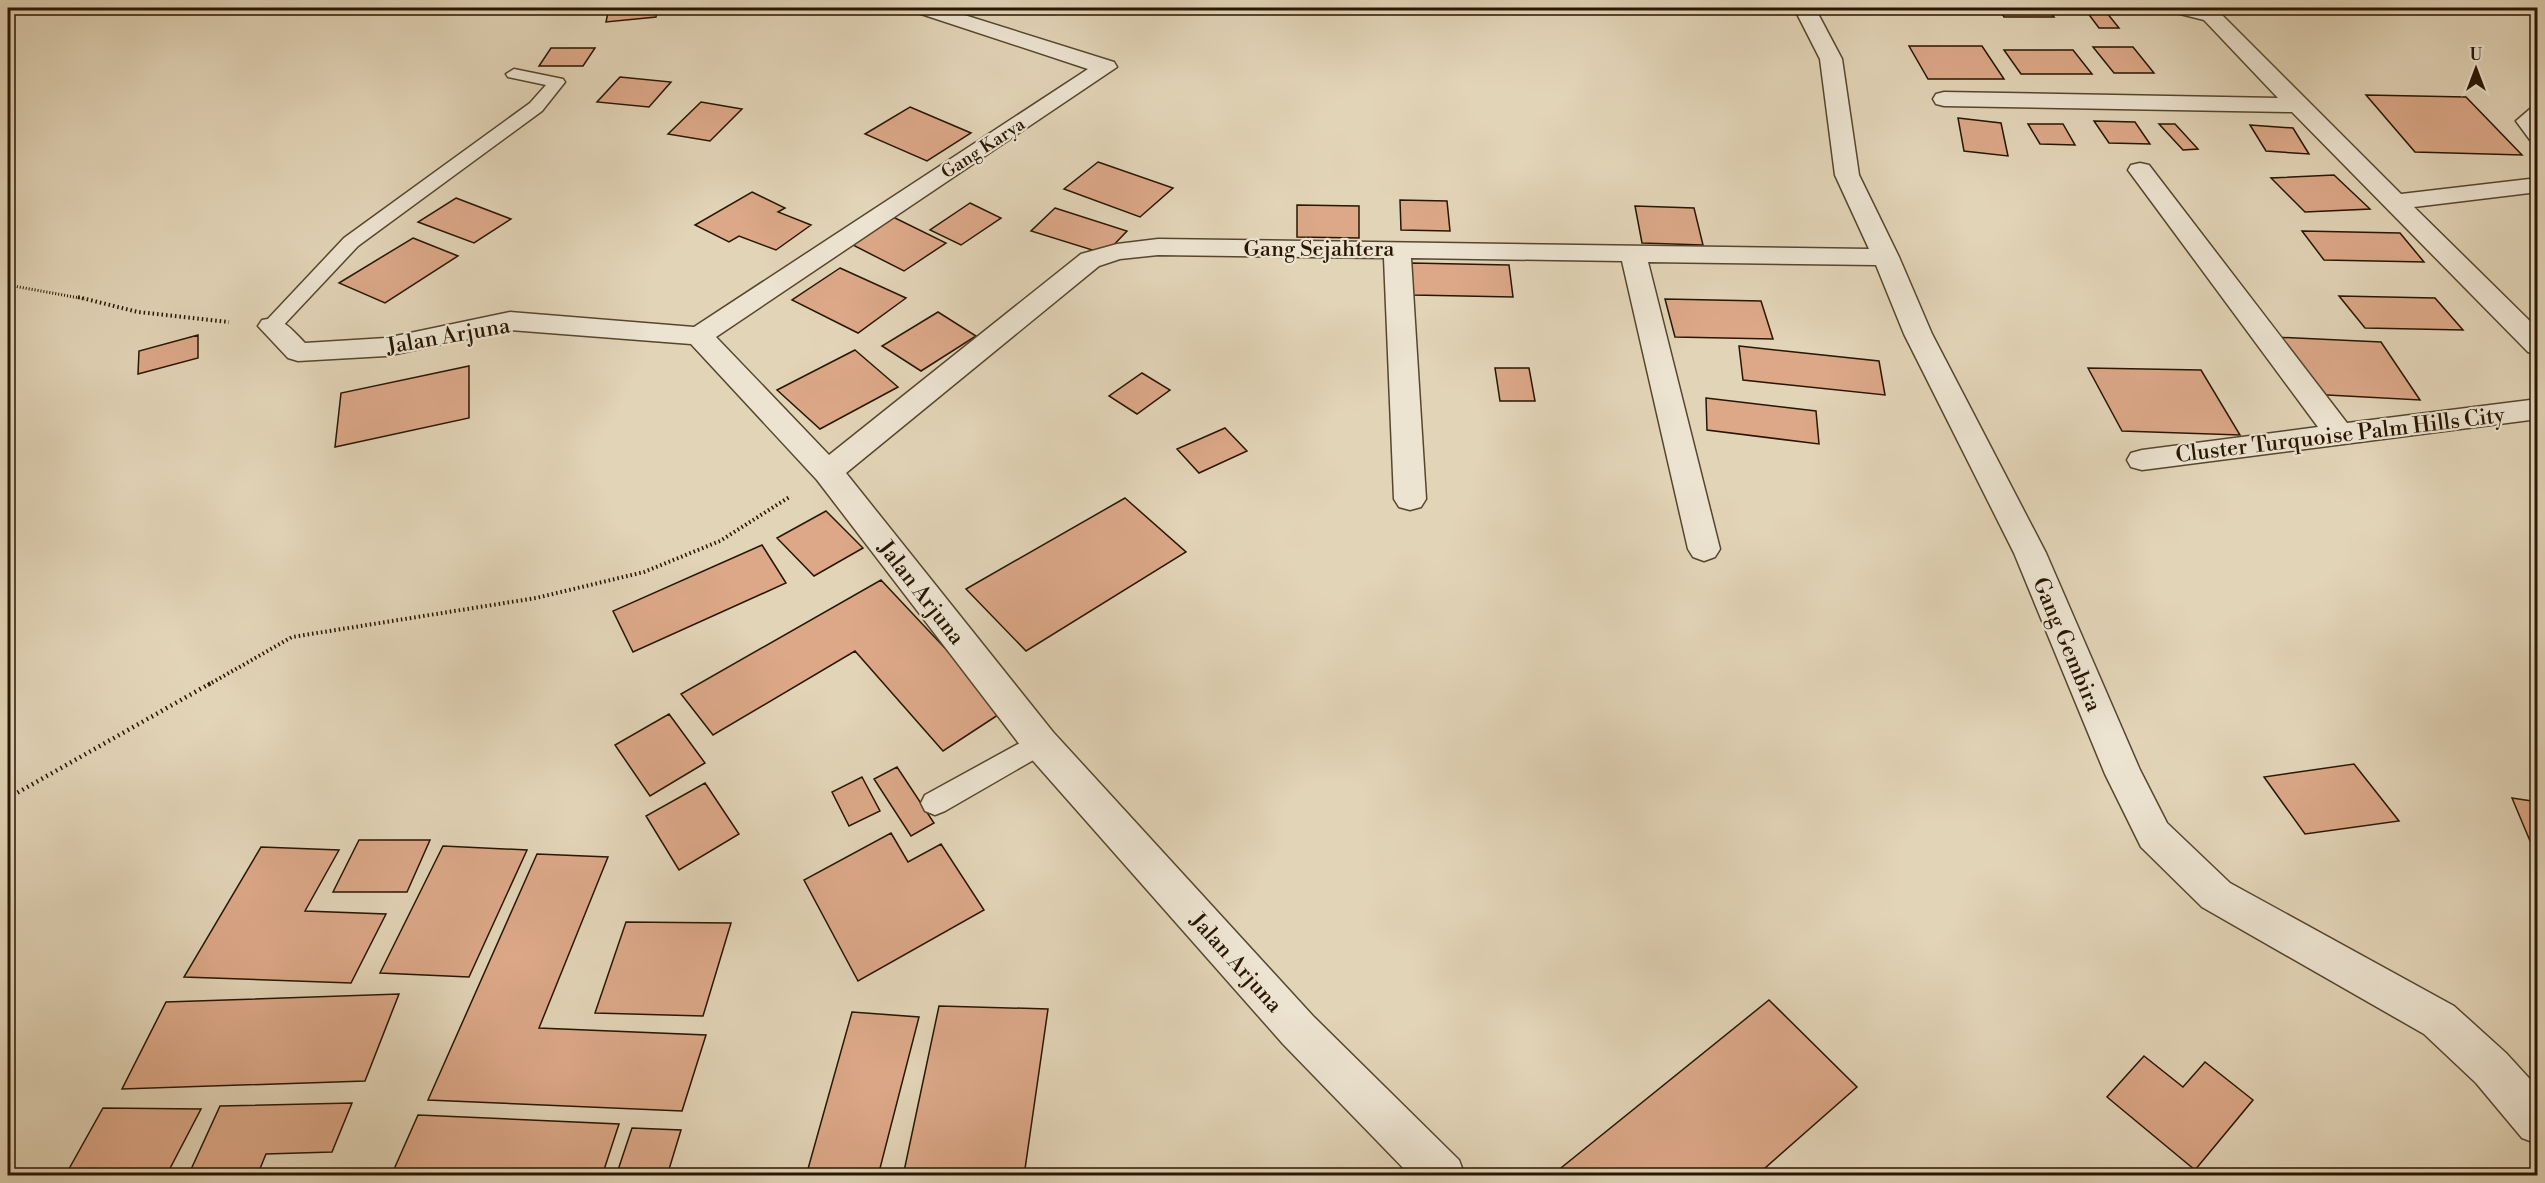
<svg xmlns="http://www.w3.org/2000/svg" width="2545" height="1183" viewBox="0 0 2545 1183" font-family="'Libre Bodoni',serif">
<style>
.building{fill:#dca888;stroke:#281601;stroke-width:1.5}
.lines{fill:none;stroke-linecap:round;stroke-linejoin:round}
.lane-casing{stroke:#56462e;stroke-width:3}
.street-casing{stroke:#56462e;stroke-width:3}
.path-far2{stroke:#281601;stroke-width:3;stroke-dasharray:1 2;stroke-linecap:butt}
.path-far1{stroke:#281601;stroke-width:4;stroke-dasharray:1.5 3;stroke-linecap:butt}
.path{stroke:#281601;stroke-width:4.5;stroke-dasharray:1.5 4;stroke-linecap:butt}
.lane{fill:#ece3d0;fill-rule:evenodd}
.street{fill:#ece3d0;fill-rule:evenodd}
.labels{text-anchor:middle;stroke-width:4.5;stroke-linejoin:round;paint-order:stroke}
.far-street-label{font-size:18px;fill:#281601;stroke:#ece3d0}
.street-label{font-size:22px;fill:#281601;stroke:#ece3d0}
</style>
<rect width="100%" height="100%" fill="#e2d4b7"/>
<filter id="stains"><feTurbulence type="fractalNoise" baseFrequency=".00333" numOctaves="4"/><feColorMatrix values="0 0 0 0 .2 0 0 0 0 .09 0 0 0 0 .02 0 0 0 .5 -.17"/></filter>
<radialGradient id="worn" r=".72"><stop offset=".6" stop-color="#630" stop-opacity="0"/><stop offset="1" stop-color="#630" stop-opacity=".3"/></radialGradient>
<path class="building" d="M609,8H657L656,17L606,22Z
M1899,8H1965L1968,14L1900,10Z
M1998,8H2047L2054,17H2004Z
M2084,8H2103L2119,28H2099Z
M1909,46H1982L2004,79H1928Z
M2093,47H2133L2154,73H2114Z
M551,48H595L583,66H539Z
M2004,50H2073L2092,74H2021Z
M620,77L671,82L649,107L597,102Z
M2366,95L2466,97L2522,155L2415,152Z
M701,102L742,109L710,141L668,134Z
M910,107L971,133L927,161L865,134Z
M1958,118L2001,123L2008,156L1964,151Z
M2094,121L2135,122L2150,144L2109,143Z
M2028,124H2063L2075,145L2040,144Z
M2159,124H2175L2198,149L2183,150Z
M2250,125L2293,128L2309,154L2266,151Z
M1098,162L1173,188L1140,217L1064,189Z
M2334,175L2370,209L2305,212L2271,178Z
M752,192L785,208L778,212L811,225L776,250L739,236L729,242L695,225Z
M456,198L511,219L474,243L418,222Z
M1400,200L1447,201L1450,231L1401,230Z
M970,203L1001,218L961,245L930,230Z
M1297,205L1359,206V238L1297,237Z
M1635,206L1694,208L1703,245L1642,243Z
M1055,208L1127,231L1105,254L1031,231Z
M889,215L946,243L904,271L847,242Z
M2302,231L2400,233L2424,262L2324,260Z
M413,238L458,256L385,303L339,283Z
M1411,263L1509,265L1513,297L1413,295Z
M840,268L906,298L858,333L792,300Z
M2339,296L2435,298L2463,330L2365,328Z
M1665,299L1761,301L1773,339L1675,337Z
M938,312L976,336L921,371L882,346Z
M198,335V358L138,374L139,351Z
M2274,337L2381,342L2420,400L2309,394Z
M1739,346L1879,361L1885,395L1743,380Z
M855,350L898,387L820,429L777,390Z
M469,366V418L335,447L341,393Z
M1495,368H1529L1535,401H1500Z
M2088,368L2201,370L2240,435L2122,431Z
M1142,373L1170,390L1137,414L1109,396Z
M1706,398L1816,411L1819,444L1707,430Z
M1225,428L1247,451L1199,473L1177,449Z
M1125,498L1186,552L1026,651L966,589Z
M826,511L863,548L814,576L777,538Z
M762,545L786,583L633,652L613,611Z
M881,580L1004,711L943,751L855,651L713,735L681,694Z
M669,714L705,763L650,796L615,745Z
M2354,764L2399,821L2305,834L2264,777Z
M897,767L934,823L911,836L874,779Z
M862,777L880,811L849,826L832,792Z
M705,783L739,834L679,870L646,816Z
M2512,798L2538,802V860Z
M891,833L908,862L941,844L984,910L858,981L804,880Z
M359,840H430L407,892H333Z
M443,846L527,850L469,977L380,973Z
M261,847L339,850L305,911L386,914L351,983L184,977Z
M537,854L608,857L539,1028L706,1035L682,1111L428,1100Z
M626,922L731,923L703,1016L595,1013Z
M399,994L365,1081L122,1089L166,1002Z
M1769,1000L1857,1087L1756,1176H1551Z
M939,1006L1048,1009L1024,1176H903Z
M852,1012L919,1017L878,1176H806Z
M2144,1056L2183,1087L2205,1062L2253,1100L2195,1170L2107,1097Z
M352,1103L332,1152L266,1154L257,1176H188L220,1106Z
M103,1108L201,1109L166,1176H65Z
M418,1115L619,1124L602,1176H391Z
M632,1128L681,1130L667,1176H616Z"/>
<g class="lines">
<g class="lane-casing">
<path id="lane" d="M514,69L563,79L565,82L542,111L358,246L279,330H265L262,326L265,322L344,238L530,103L546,85L508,77L506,74Z
M1040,732L1049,735L1053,743L1049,751L945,811L935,815L925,811L921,803L925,795Z"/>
</g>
<g class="street-casing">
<path id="street" d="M911,8H942L1114,62L1117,67L716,337L829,455L1081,254L1117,244L1158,239L1869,249L1835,175L1820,59L1794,8H1815L1842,59L1859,175L1899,257L1932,334L2046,553L2140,770L2167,823L2230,883L2454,1006L2506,1053L2538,1088V1144L2522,1138L2476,1083L2424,1034L2202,907L2141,847L2105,774L2014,553L1904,334L1876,265L1648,262L1720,549L1715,557L1704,561L1693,557L1688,549L1622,261L1411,258L1426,499L1421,507L1410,510L1399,507L1394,499L1384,258L1158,255L1120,259L1099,266L846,473L1053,732L1313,1016L1459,1160L1465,1176H1411L1283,1044L1027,754L817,480L691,344L510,330L386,356L298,361L288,358L258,326L262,320C282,315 291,329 305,343L386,338L510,312L694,327L1088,69L915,12Z
M2168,8H2206L2218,11L2401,194L2538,178V192L2414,207L2538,329V355L2528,352L2292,112L1944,106L1936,104L1933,99L1936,94L1944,92L2278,98L2204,20L2172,12Z
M2538,107V142L2530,140L2516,121L2530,109Z
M2140,163L2149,165L2347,423L2538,399V419L2142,470L2131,467L2127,460L2131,453L2142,450L2318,427L2128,170L2131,165Z"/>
</g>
<path class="path-far2" d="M8,285L85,299"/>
<path class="path-far1" d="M78,297L138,312L229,322
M208,685L292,637L536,598L644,572L720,541L791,496"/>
<path class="path" d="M8,798L211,683"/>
<use href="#lane" class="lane"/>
<use href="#street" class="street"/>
</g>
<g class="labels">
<g class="far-street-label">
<text transform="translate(983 148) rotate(-33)" y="6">Gang Karya</text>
</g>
<g class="street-label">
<text x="1319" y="256">Gang Sejahtera</text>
<text transform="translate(448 335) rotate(-10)" y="8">Jalan Arjuna</text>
<text transform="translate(2340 434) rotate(-7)" y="8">Cluster Turquoise Palm Hills City</text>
<text transform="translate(922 592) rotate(52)" y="8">Jalan Arjuna</text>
<text transform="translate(2068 644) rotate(67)" y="8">Gang Gembira</text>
<text transform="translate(1237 962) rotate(48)" y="8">Jalan Arjuna</text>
</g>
</g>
<rect width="2545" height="1183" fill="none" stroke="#e2d4b7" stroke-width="30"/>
<rect x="9" y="9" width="2527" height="1165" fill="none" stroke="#281601" stroke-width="3"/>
<rect x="15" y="15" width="2515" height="1153" fill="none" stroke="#281601" stroke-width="1.5"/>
<g transform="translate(2476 69)" stroke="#ece3d0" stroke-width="4.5" paint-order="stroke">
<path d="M0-4.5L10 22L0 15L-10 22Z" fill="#281601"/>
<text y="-9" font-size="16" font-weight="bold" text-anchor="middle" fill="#281601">U</text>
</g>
<rect width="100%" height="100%" filter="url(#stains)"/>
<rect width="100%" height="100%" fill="url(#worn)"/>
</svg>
